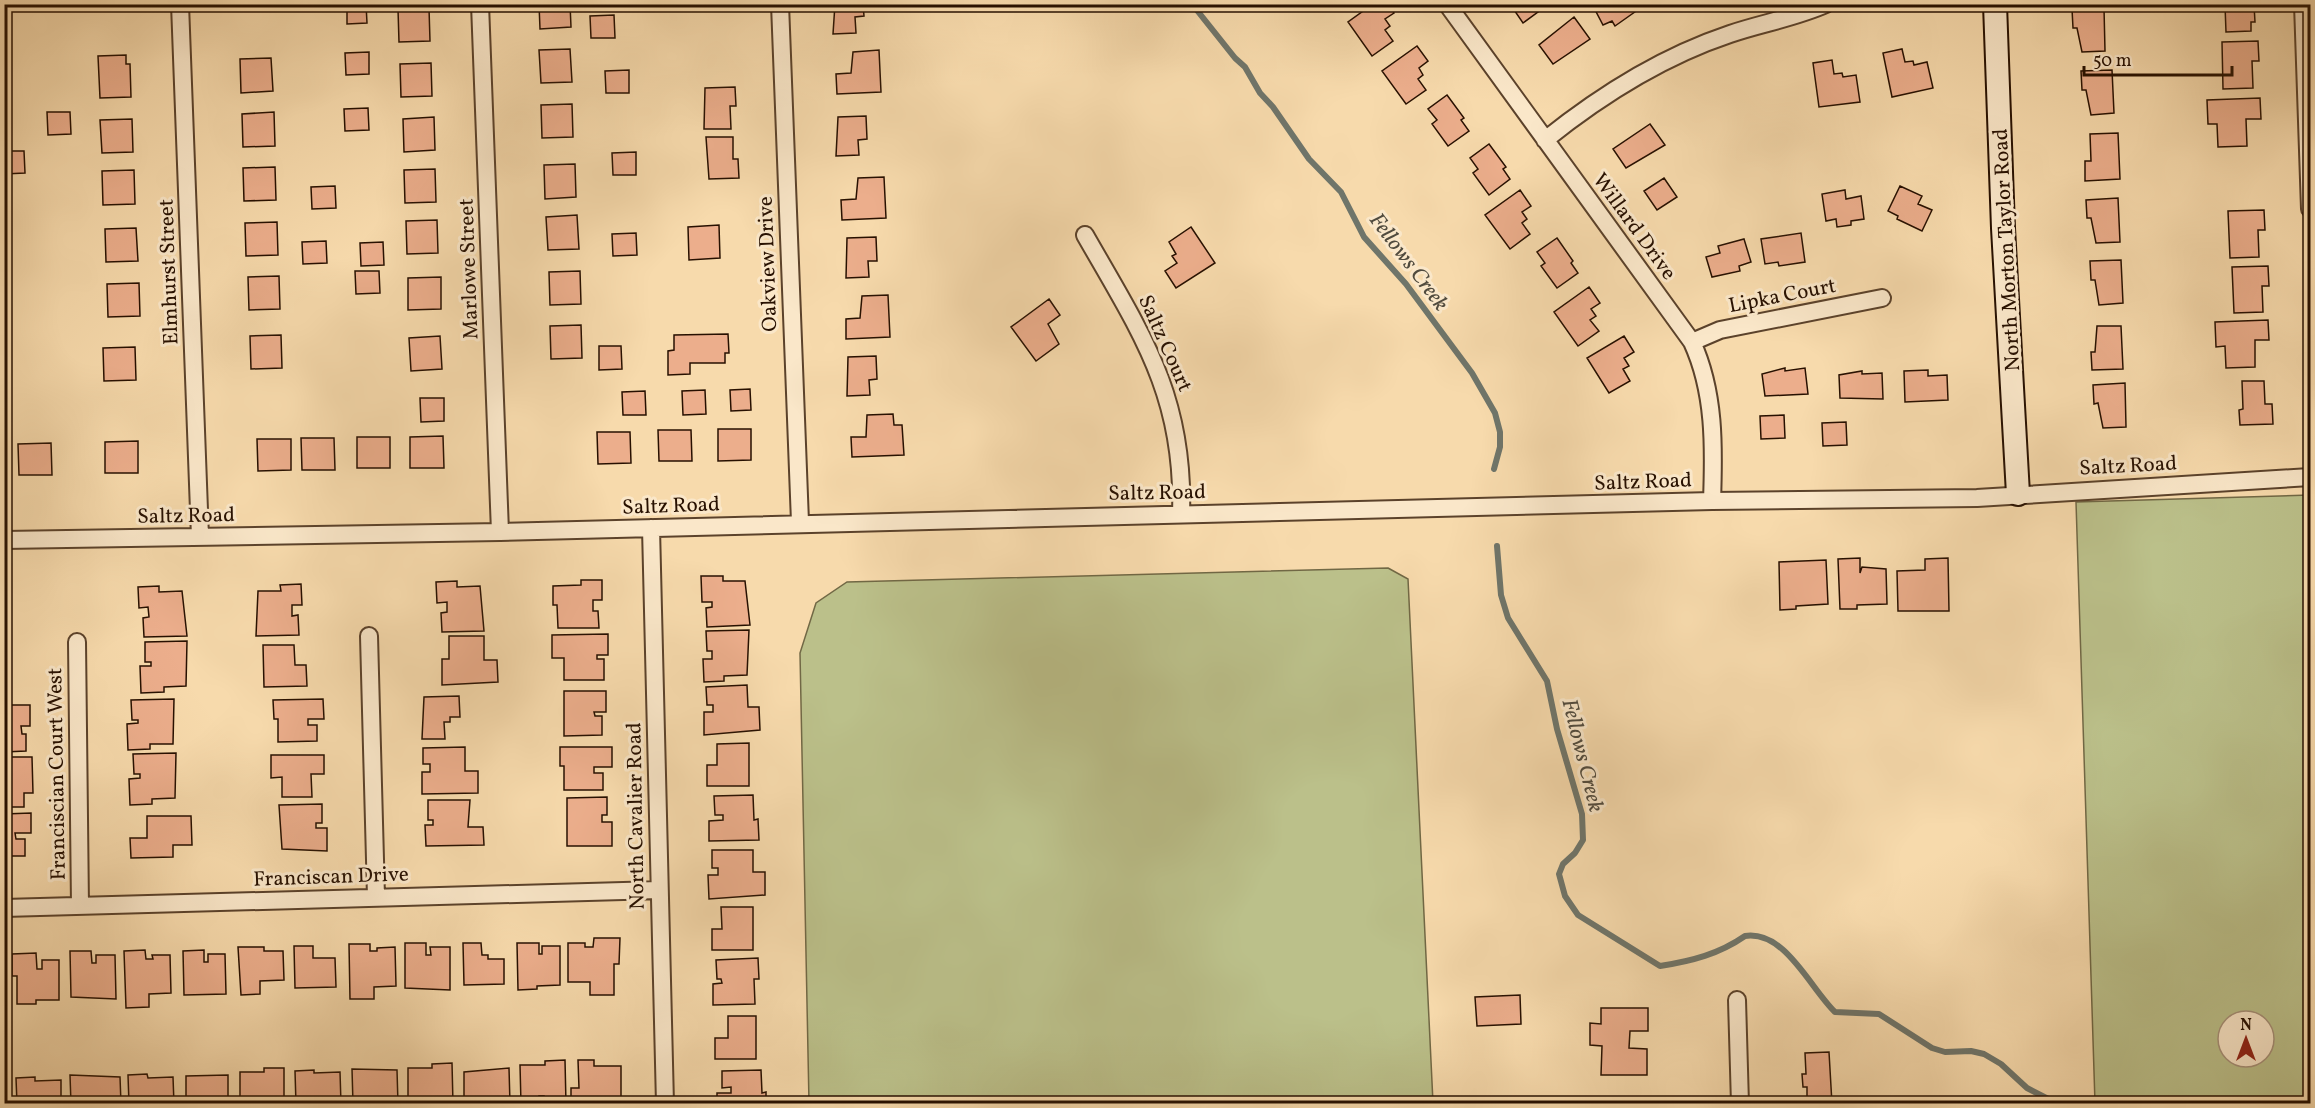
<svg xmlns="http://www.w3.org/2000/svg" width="2315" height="1108" viewBox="0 0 2315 1108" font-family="Vollkorn,serif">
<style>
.green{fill:#bbc08a;stroke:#716845;stroke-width:1.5;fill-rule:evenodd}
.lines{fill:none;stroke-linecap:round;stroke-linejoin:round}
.stream{stroke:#6f756a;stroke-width:6}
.building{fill:#ecae8c;stroke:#271000;stroke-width:1.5}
.street-casing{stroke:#5b422b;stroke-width:20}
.secondary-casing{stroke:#271000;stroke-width:26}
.street{stroke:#fae7c9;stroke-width:16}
.secondary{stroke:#fae7c9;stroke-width:22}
.labels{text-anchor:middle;stroke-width:6;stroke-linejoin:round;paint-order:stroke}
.street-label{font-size:21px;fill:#271000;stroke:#fae7c9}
.water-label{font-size:22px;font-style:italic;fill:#514b3e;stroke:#fae7c9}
</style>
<rect width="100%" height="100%" fill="#f7daac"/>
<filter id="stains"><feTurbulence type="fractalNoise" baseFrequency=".00333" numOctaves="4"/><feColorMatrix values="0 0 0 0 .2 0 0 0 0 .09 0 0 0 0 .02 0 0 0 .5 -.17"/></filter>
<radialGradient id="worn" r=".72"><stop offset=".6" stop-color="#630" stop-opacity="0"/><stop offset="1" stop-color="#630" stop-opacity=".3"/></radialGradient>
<path class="green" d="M2310,495V1103H2095L2076,502ZM2228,1021H2264V1057H2228Z
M1388,568L1408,579L1433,1103H809L800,653L816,603L847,582Z"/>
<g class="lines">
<path class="stream" d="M1192,4L1235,58L1245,67L1260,93L1273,107L1309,159L1341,192L1364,237L1406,284L1472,373L1495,413L1500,432V447L1494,469
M1497,546L1501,595L1508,618L1547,681L1557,729L1582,814L1583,840L1575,853L1563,864L1559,874L1565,896L1578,915L1660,966C1692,961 1719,954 1745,936C1785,930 1810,988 1835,1012L1879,1014L1932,1048L1945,1052L1971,1051L1984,1054L2001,1064L2027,1088L2058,1104"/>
</g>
<path class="building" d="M347,4H366L367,23L347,24Z
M539,4H570L571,27L540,29Z
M835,4H863L864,16L855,17L856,33L833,34Z
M1373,4H1389L1394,13L1385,19L1390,26L1385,30L1393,41L1372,56L1348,22Z
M1510,4H1539L1542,9L1523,23Z
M1592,4H1637L1639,9L1615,26L1612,21L1603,25Z
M2221,4H2258L2254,5L2255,22H2251V31L2226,32L2225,5Z
M429,8L430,41L399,42L398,9Z
M2104,8L2105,51L2082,52L2077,28H2073L2072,9Z
M614,15L615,38H591L590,16Z
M1574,17L1590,39L1553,64L1539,45Z
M2258,41L2259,61H2252L2253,88L2223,89L2222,42Z
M1417,46L1428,61L1419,68L1423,75L1418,79L1426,90L1406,104L1382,71Z
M570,49L572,82L541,83L539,50Z
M1902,49L1905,62L1913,61L1914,65L1927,62L1933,88L1892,97L1883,53Z
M879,50L881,92L837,94L836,74L851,73L853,52Z
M369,52V74L346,75L345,53Z
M126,55V64H130L131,97L100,98L98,56Z
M271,58L273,91L241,93L240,59Z
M1832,60L1834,74L1842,73L1843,77L1856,75L1860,102L1819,107L1813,63Z
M431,63L432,96L401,97L400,64Z
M629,70V93H606L605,71Z
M2112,70L2114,113L2091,115L2086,90H2082L2081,71Z
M735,87L736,106H730L731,129H704L705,88Z
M1447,95L1464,118L1461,120L1469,131L1448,146L1432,124L1437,120L1428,109Z
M2260,98L2261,119H2246L2247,146L2218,147L2217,124H2208L2207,100Z
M572,104L573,137L542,138L541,105Z
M368,108L369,130L345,131L344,109Z
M47,112H70L71,134L48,135Z
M274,112L275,146L243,147L242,114Z
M866,116L867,139L858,140L859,155L836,156L838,117Z
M434,117L435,150L404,152L403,119Z
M132,119L133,152L102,153L100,120Z
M1650,124L1665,145L1626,168L1613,149Z
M2118,133L2120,179L2085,181V161H2091L2090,134Z
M706,137H733V159H738L739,178L709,179Z
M1489,144L1506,167L1503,169L1510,179L1489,195L1473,173L1478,169L1470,158Z
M4,151H24L25,173L4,174Z
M636,152V175H613L612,153Z
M575,164L576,197L545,199L544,165Z
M275,167L276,200L244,201L243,168Z
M435,169L436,202L405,203L404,170Z
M134,170L135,204L103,205L102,171Z
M884,177L886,218L842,220L841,200L856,199L858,178Z
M1664,178L1677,197L1657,210L1644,191Z
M335,186L336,208L312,209L311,187Z
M1900,186L1922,196L1918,204L1932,210L1922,231L1897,219L1898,216L1888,211Z
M1520,190L1531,206L1522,212L1527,219L1522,223L1530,234L1510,249L1485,215Z
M1845,190L1846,199L1861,196L1864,219L1851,221V225L1837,227L1836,219L1826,221L1822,194Z
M2118,198L2120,242L2096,243L2091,218H2087L2086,200Z
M2264,210L2265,230H2258L2259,257L2230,258L2228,211Z
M577,215L579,249L548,250L546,217Z
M437,220L438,253L407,254L406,221Z
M277,222L278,255L246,256L245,223Z
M719,225L720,258L689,260L688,227Z
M1191,227L1215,263L1176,288L1165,271L1177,263L1172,256L1176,254L1169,242Z
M136,228L138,261L106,262L105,229Z
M636,233L637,255L613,256L612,234Z
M1801,233L1805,262L1779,266L1778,262L1765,264L1761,239Z
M876,237L877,261H868L869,277L846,278L847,238Z
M1557,238L1573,261L1571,263L1578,273L1557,288L1541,266L1545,263L1537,252Z
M1744,239L1751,262L1739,266L1740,271L1712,277L1706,257L1720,253L1718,246Z
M326,241L327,263L303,264L302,242Z
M383,242L384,265L361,266L360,243Z
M2121,260L2123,303L2099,305L2095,280H2091L2090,261Z
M2268,266L2269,286H2262L2263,312L2234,313L2232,267Z
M355,271H379L380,293L356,294Z
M580,271L581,304L550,305L549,272Z
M279,276L280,309L249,310L248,277Z
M441,277V309L408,310V278Z
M139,283L140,316L108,317L107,284Z
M1589,287L1600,303L1591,309L1596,316L1590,320L1599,331L1578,346L1554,312Z
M888,295L890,337L846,339V319L860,318L862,296Z
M1049,299L1060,315L1048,324L1059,344L1036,361L1011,327Z
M2268,320L2269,340H2255V367L2226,368L2225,346L2216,347L2215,322Z
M581,325L582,358L551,359L550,326Z
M2097,326H2121L2123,369L2092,370L2091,352H2095Z
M728,334L729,353H725V363H690V374L668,375V351L674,350V335Z
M281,335L282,368L251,369L250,336Z
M440,336L442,369L411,371L409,338Z
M1624,336L1634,352L1624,358L1629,366L1623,369L1630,381L1609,393L1587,358Z
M599,346H621L622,369L599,370Z
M135,347L136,380L104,381L103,348Z
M876,356L877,379L869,380L870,395L847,396L848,357Z
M1785,368V371L1805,368L1808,394L1765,396L1762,374Z
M1928,370V376L1947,375L1948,400L1905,402L1904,371Z
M1862,371V374L1882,373L1883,399L1840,398L1839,375Z
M2242,381H2264L2265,404H2272L2273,424L2240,425L2239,410L2243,409Z
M2125,383L2126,427L2103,428L2098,403L2094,404L2093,385Z
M750,389L751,410L731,411L730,390Z
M705,390L706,414L683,415L682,391Z
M645,391L646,415H623L622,392Z
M420,398H444V421L421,422Z
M893,414L894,425H902L904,455L852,457L851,437H866L867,415Z
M1784,415L1785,438L1761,439L1760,416Z
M1846,422L1847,445L1823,446L1822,423Z
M718,429H751V460L718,461Z
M658,430H691L692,461H659Z
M597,432H630L631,463L598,464Z
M443,436L444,468H410V437Z
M357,437H390V468H357Z
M301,438H334L335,470H302Z
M257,439H291V470L258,471Z
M138,441V473H105V442Z
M51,443L52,475H19L18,444Z
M1860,558V573L1862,567L1886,569L1887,604L1857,605V609H1840L1838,559Z
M1948,558L1949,611H1898L1897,571L1925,570V559Z
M1826,560L1828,604L1796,606V609L1780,610L1779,562Z
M701,576H723V581H745L750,625L707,627L706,608L712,607V602H702Z
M581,580H602V600H593V611H598L599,628H558L557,605H553V586L581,585Z
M457,581V587L480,586L484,631L442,632L441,613L447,612V602L437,603L436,582Z
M301,584L302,605H292V616L298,615L299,635L256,636L258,591H281L280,585Z
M159,586V592L182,591L187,636L144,637L143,618L149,617L148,607L139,608L138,587Z
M4,591H8L9,625H4Z
M749,630L747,675L724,676V681L704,682L703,659H712V651H707L706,631Z
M608,634V655H597V659H604V680H564V658H552V635Z
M449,636H484V660H497L498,682L442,685V659H449Z
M187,641L186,686L164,687V692L141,693L140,666H151V662H145V642Z
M263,645H294L295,665H306L307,686L264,687Z
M747,685L748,707H759L760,730L704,735V712H713V705H707L706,687Z
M564,691H606V712H594L595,716H602V735L564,736Z
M459,696L460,717H450V722H444L445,739H422L424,697Z
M174,699L173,744H150V749L128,750L127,724L138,723V720H132L131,700Z
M323,699L324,719H308V725H317V741L278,742V719H274L273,700Z
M4,705H30V726H21L22,734H26V751L4,752Z
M749,743V786H707V765H717V744Z
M465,747V771H478V793L422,794V772H430V764H423V748Z
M560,747H612V767H594V773H603V790H564V766H560Z
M176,753L175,798L152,799V804L130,805L129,779L140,778V774H134L133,754Z
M271,755H324V774H311L312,797H282V777L271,778Z
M6,757H32L33,793H24V807H4Z
M753,795L754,820L758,819L759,840L709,841V821L723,820V815H715L714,796Z
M607,797V815H602V822H612V846H567V798Z
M428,800H470L468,827H483L484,845L426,846L425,825H433V820H428Z
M322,804V823H316V828H327V851L282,849L279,805Z
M31,813V833H15L16,839H25V856H4V814Z
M147,816H191L192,845H173V857L131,858L130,838H147Z
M712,850H753V872H765V895L709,899L708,875H718V868H712Z
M721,907H753V950H712V929H722Z
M594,938H620L619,964H614V995H590V982H568V943H585V947H593Z
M405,943H426V955H431L430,947H450V990L405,988Z
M463,943H481L482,955H488V959H504V984L464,985Z
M517,943H539V954H542V946H560V985L537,986V989L518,990Z
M349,944H370V951H377V948L395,947L396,986L374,987V999H350Z
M294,946H313V958H335L336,987L295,988Z
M238,947H264V951H283L284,980L260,981V994L241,995Z
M145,950L146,959H153L152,955H170L171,993L149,994V1007L126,1008L124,951Z
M204,950V962H208V954H225L226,994L184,995L183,951Z
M70,951H91L92,963H96V955H115L116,999L71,997Z
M36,953L37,969H42V960H59V1000H36V1004H17V976H12V954Z
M758,958L759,979H754L755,1004L713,1005V984L722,983L721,979H717L716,960Z
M1520,995L1521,1024L1477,1026L1475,997Z
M1601,1008H1648V1031H1630L1629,1048L1647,1049V1075H1601L1602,1046L1590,1045V1023L1601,1024Z
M728,1016H756V1059H715V1038H728Z
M1829,1052L1832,1104H1807V1087H1803L1802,1074H1806L1805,1053Z
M565,1060L566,1104H544V1096H539V1104H521L520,1065H545V1061Z
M578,1060H594V1066H621V1097L595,1098V1104H571V1088H579Z
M452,1063L453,1104H431V1099H426L427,1104H408V1068H432V1064Z
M264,1068H284V1104H240V1072H264Z
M509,1068L510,1104H488V1101L464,1104V1072Z
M352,1069L397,1070L398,1104H353Z
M314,1070V1073L340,1072L341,1104H296L295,1071Z
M761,1070L762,1093L766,1092V1104H717V1093H731V1087L722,1088V1071Z
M147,1074L148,1078L173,1077L174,1104H129L128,1075Z
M70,1075L120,1077L121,1104H71Z
M228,1075V1104L186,1101V1076Z
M35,1077V1081L61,1080V1104H17L16,1078Z
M7,1081L8,1104H4V1082Z"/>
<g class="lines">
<g class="street-casing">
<path id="street" d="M180,4L200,537
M480,4L500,532
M780,4L800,522
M1447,4L1692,342C1715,392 1714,447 1712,501
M2303,4L2310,209
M1545,140C1601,95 1661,57 1730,34C1762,23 1795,18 1826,4
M1085,235C1141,333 1185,396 1181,514
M1692,342L1720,330L1882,298
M651,528L665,1104
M4,540L500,532L1712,501L1977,498L2310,477
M369,636L376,897
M77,642L80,906
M4,908L659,890
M1737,1000L1740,1104"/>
</g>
<g class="secondary-casing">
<path id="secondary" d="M1995,4L2003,228L2018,494"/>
</g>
<use href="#street" class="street"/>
<use href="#secondary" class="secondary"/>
</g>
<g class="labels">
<g class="street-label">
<text transform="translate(1635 226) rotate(54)" y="7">Willard Drive</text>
<text transform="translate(2006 250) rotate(-93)" y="7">North Morton Taylor Road</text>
<text transform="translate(767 264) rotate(-92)" y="7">Oakview Drive</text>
<text transform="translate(468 269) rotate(-92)" y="7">Marlowe Street</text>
<text transform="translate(168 272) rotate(-92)" y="7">Elmhurst Street</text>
<text transform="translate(1782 295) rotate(-11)" y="7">Lipka Court</text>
<text transform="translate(1166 343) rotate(66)" y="7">Saltz Court</text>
<text transform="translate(2128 465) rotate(-3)" y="7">Saltz Road</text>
<text transform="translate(1643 481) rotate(-2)" y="7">Saltz Road</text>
<text transform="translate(1157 492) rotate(-1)" y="7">Saltz Road</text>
<text transform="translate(671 505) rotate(-2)" y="7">Saltz Road</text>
<text transform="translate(186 515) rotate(-1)" y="7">Saltz Road</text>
<text transform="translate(56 774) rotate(-91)" y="7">Franciscian Court West</text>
<text transform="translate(635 816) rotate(-91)" y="7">North Cavalier Road</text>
<text transform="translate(331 876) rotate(-2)" y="7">Franciscan Drive</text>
</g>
<g class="water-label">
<text transform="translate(1410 261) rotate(53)" y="8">Fellows Creek</text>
<text transform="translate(1584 755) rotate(76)" y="8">Fellows Creek</text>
</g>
</g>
<rect width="2315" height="1108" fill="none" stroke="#f7daac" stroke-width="24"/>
<rect x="6" y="6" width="2303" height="1096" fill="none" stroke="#271000" stroke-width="3"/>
<rect x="12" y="12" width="2291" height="1084" fill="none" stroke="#271000" stroke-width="1.5"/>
<g transform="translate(2246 1039)"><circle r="28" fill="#fae7c9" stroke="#a69179" stroke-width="1.5"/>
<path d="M0-4.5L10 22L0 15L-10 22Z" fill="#8f2418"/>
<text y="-9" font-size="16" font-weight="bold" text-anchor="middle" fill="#271000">N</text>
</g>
<path d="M2084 66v9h148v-9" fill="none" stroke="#271000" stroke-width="3"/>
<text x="2093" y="66" font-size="18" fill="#271000" stroke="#fae7c9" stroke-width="4.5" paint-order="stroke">50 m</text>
<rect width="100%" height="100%" filter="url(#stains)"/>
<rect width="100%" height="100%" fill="url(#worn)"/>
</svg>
